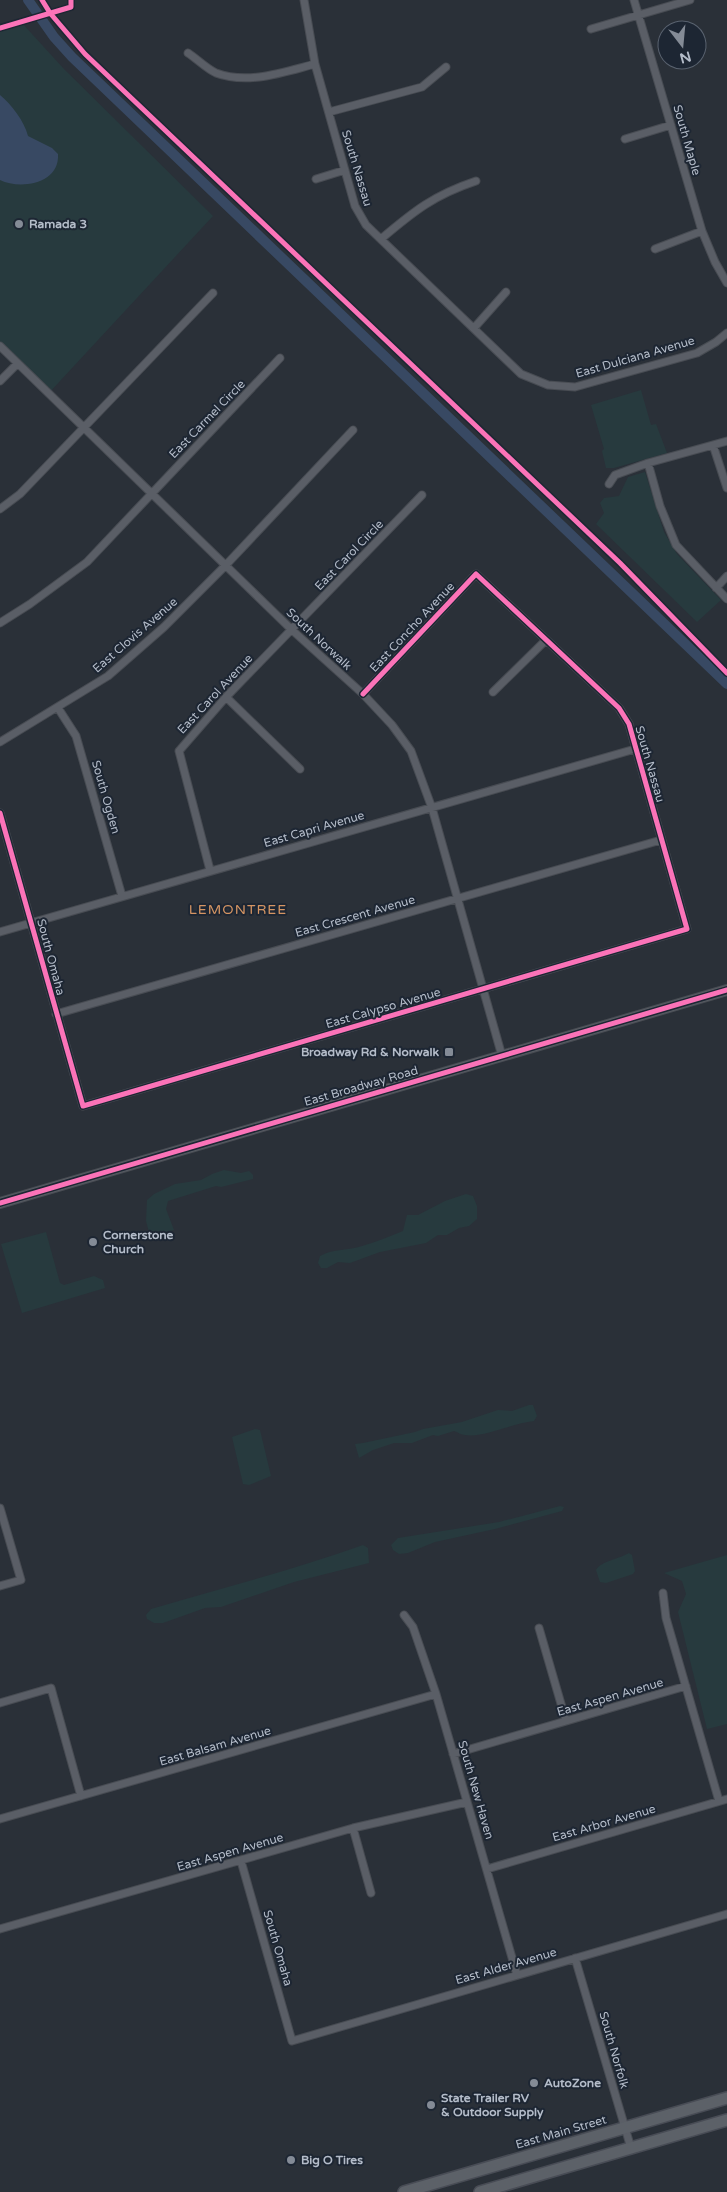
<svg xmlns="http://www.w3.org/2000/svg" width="727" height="2192" viewBox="0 0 727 2192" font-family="'Varela Round',sans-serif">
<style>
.green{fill:#273a3e}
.water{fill:#384963}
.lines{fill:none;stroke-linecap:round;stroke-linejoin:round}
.canal{stroke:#384963;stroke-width:10}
.minor-casing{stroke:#484c53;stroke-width:9}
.secondary-casing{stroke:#484c53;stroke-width:12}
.primary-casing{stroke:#484c55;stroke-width:14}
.minor{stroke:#5a5e66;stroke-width:7}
.secondary{stroke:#595d64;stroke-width:10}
.primary{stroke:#5c6168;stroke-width:11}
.cycleway-casing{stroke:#1d2633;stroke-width:8}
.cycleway{stroke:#fb73b8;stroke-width:5}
.poi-dot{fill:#848b96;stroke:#1d2633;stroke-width:2}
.labels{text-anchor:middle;stroke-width:4;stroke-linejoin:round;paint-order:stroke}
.street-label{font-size:12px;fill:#b4bcc9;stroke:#1d2633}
.poi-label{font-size:12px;font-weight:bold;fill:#b4bcc9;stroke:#1d2633;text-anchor:start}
.neighbourhood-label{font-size:14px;letter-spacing:1px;fill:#d59563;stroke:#1d2633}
</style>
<rect width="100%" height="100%" fill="#2a3038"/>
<path class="green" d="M21,22L64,69L213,216L48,394L0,347V28Z
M641,390L651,425L656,424L667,453L614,468H606L602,451L604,449L591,405Z
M645,472L664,532L677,554L721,600L697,622L596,524L604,513L600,503L604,498L619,496L628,477Z
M224,1170L241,1173L249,1171L253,1175V1179L221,1187L216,1186L168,1201L166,1209L174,1230L150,1236L146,1221L147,1200L154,1194L175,1184L201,1180L212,1174Z
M466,1194L473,1196L477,1206V1219L469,1226L459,1228L447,1235H438L426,1243L380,1252L350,1263L338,1262L327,1268H321L318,1263L320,1256C334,1248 348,1251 362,1246C376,1242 390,1236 403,1231L407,1215H418L445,1201Z
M46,1232L60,1283L64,1285L94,1276L103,1280L105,1288L22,1313L1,1244Z
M529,1405H533L537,1416L534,1421C513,1423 484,1438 465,1435C461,1435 458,1432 454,1431L438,1436L433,1435L412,1443H394L373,1450L359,1458L355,1444L363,1443L415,1432L423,1429L462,1422L498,1410L512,1411Z
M255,1429L260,1430L271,1476L249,1485L243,1484L232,1437Z
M560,1506L564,1507L562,1511L495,1529L435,1542L408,1553L399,1554L393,1550L391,1545L398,1538L499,1522Z
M363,1545L368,1548L369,1563L294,1582L221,1607L205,1608L163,1623H154L147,1619L146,1615L151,1609C221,1588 294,1570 363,1545Z
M629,1553L632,1555L635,1571L633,1574L606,1583L600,1582L596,1570C601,1561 619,1559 629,1553Z
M727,1555V1724L707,1729L678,1612L686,1594L682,1581L664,1573Z"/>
<path class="water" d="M0,95C12,105 24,121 28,136L52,148L58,154C60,184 20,190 0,180Z"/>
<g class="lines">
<path class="canal" d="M28,0L54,37L72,57L727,684"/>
<g class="minor-casing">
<path id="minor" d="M304,0L315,64L355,206L366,225L521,374L548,385L575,387L697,353L716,342L727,333
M634,0L702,231L715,262L727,283
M591,29L690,0
M188,53C197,59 207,69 216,73C248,85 284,72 315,64
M329,112L422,87L446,67
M625,139L671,125
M316,179L345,170
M381,239C414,211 434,195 476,181
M655,249L702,231
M474,328L506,292
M0,346L292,630L363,694L392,725L411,751L432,808L502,1056
M0,381L17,364
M713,445L727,488
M648,463L660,506L676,545L727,599
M609,484L615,475L648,463L727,441
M0,509L20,494L213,293
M716,588L727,576
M0,623L30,604L87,562L280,358
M493,692L546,640
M226,697L300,769
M58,708L76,736L122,896
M0,742L108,676L164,627L225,566L353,430
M0,813L83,1106L687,929L629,724L619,708L476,574L363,694
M210,870L179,751L226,697L422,495
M0,932L635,749
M56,1014L661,840
M0,1508L21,1580L0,1586
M663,1593L666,1618L719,1801
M404,1615L413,1627L436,1694L517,1975
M539,1628L566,1721
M0,1703L51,1688L81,1796
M453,1754L686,1686
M0,1819L436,1694
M353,1828L371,1893
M241,1861L292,2041L727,1914
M487,1869L727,1799
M0,1929L353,1828L467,1802
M575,1958L631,2148"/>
</g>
<g class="secondary-casing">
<path id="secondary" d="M0,1203L727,990"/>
</g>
<g class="primary-casing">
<path id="primary" d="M404,2192L727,2098
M480,2192L727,2120"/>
</g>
<use href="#minor" class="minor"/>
<use href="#secondary" class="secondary"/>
<use href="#primary" class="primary"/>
<g class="cycleway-casing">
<path id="cycleway" d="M42,0L50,13L85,54L620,563L727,673
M0,28L71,7V0
M0,813L83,1106L687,929L629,724L619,708L476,574L363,694
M0,1203L727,990"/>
</g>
<use href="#cycleway" class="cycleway"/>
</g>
<g class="poi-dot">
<circle cx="19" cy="224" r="5"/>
<rect x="444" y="1047" width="10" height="10" rx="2.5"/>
<circle cx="93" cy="1242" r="5"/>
<circle cx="534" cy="2083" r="5"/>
<circle cx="431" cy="2105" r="5"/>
<circle cx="291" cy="2160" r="5"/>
</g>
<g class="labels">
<g class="street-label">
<text transform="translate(687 140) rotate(74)" y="4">South Maple</text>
<text transform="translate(357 168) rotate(73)" y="4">South Nassau</text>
<text transform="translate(635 357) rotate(-16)" y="4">East Dulciana Avenue</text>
<text transform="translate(207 419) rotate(-46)" y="4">East Carmel Circle</text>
<text transform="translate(349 555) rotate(-46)" y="4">East Carol Circle</text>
<text transform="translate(412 627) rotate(-47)" y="4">East Concho Avenue</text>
<text transform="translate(135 635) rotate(-41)" y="4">East Clovis Avenue</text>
<text transform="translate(319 639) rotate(43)" y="4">South Norwalk</text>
<text transform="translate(215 694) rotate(-47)" y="4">East Carol Avenue</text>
<text transform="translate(650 764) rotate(74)" y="4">South Nassau</text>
<text transform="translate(106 797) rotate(74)" y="4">South Ogden</text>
<text transform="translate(314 829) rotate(-16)" y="4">East Capri Avenue</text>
<text transform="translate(355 916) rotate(-16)" y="4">East Crescent Avenue</text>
<text transform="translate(51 957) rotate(75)" y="4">South Omaha</text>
<text transform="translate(383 1008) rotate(-16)" y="4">East Calypso Avenue</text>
<text transform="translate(361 1086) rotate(-16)" y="4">East Broadway Road</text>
<text transform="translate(610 1697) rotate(-16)" y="4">East Aspen Avenue</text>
<text transform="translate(215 1746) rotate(-16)" y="4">East Balsam Avenue</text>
<text transform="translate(476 1790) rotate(74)" y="4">South New Haven</text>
<text transform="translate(604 1823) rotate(-16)" y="4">East Arbor Avenue</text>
<text transform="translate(230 1852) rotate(-16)" y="4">East Aspen Avenue</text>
<text transform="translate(278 1948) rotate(74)" y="4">South Omaha</text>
<text transform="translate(506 1966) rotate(-16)" y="4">East Alder Avenue</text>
<text transform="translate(614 2050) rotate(74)" y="4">South Norfolk</text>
<text transform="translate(561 2132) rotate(-16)" y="4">East Main Street</text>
</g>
<g class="poi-label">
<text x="29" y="228">Ramada 3</text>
<text x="439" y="1056" text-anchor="end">Broadway Rd &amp; Norwalk</text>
<text x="103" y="1239">Cornerstone<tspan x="103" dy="14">Church</tspan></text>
<text x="544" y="2087">AutoZone</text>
<text x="441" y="2102">State Trailer RV<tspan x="441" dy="14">&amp; Outdoor Supply</tspan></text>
<text x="301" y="2164">Big O Tires</text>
</g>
<g class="neighbourhood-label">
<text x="238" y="914">LEMONTREE</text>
</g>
</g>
<g transform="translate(682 45) rotate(164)"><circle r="24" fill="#1d2633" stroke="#59626f"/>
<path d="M0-4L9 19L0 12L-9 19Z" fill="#848b96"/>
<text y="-8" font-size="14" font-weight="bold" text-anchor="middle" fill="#b4bcc9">N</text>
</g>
</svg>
